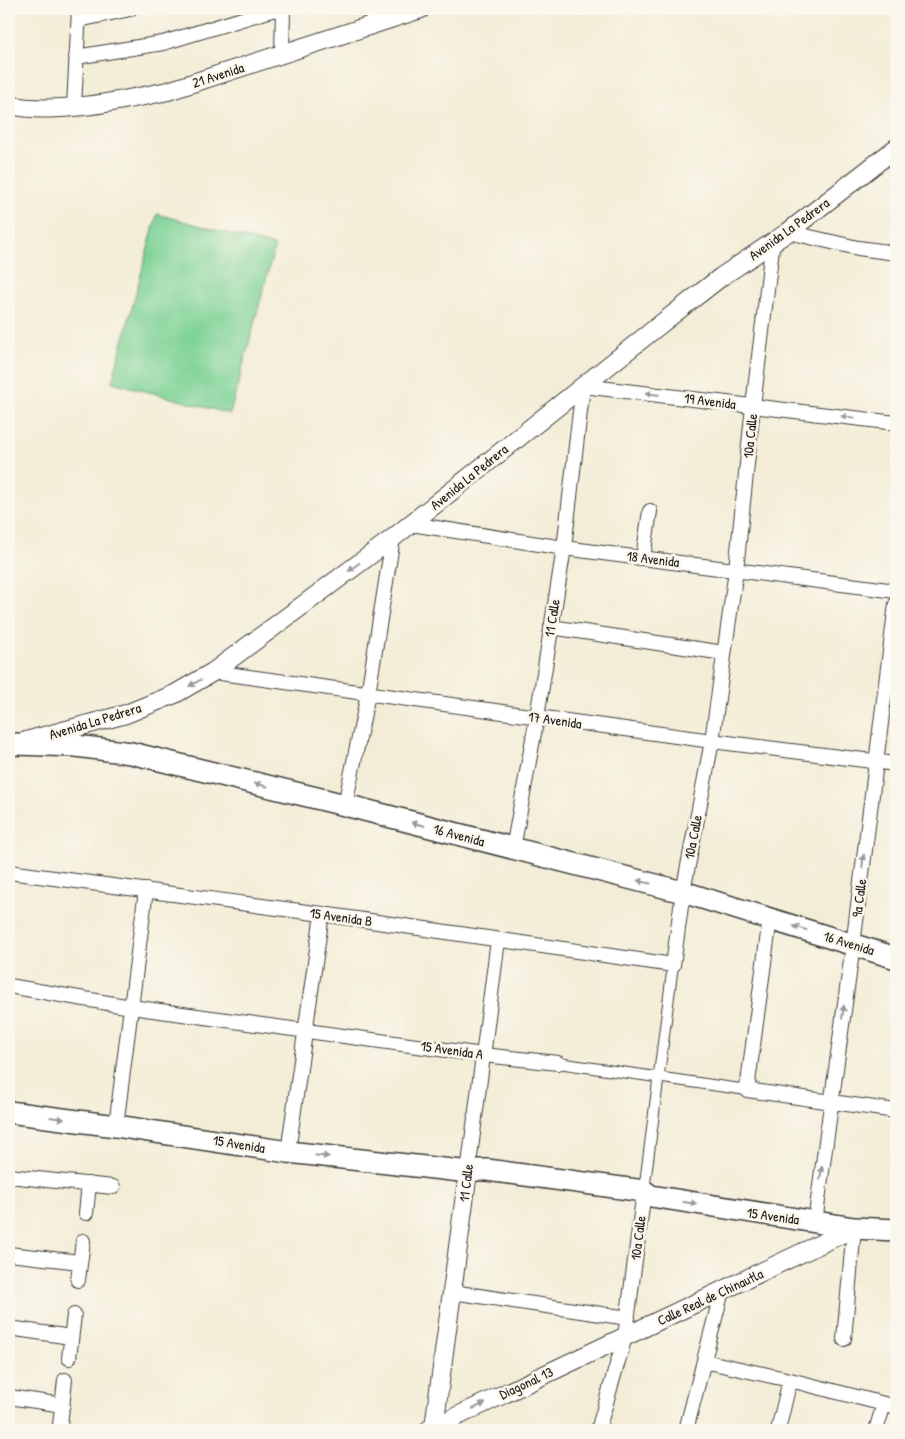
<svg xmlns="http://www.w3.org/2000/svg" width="905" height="1439" viewBox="0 0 905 1439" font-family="'Patrick Hand',sans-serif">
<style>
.green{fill:#7dd295;stroke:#4c7758}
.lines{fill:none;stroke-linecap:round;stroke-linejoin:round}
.pedestrian-casing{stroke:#3c3b38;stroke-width:12}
.minor-casing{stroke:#3c3b38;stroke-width:16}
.tertiary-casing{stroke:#3c3b38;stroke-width:20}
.primary-casing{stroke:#3c3b38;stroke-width:24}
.pedestrian{stroke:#fff;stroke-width:10}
.minor{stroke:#fff;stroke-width:14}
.tertiary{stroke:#fff;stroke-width:18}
.primary{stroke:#fff;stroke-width:21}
.oneway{fill:#999}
.labels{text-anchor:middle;stroke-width:5;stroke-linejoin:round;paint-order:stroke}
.street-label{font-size:14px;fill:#1c1c1c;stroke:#fbf7ec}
</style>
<rect width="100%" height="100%" fill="#fbf7ec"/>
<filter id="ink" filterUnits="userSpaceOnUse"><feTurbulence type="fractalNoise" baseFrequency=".02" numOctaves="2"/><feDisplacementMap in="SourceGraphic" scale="10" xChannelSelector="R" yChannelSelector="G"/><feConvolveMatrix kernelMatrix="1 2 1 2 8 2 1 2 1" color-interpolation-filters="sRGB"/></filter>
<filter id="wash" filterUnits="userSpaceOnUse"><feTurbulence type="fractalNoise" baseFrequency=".0096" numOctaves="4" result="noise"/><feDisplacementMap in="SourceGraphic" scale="20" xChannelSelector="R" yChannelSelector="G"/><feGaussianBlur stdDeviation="1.12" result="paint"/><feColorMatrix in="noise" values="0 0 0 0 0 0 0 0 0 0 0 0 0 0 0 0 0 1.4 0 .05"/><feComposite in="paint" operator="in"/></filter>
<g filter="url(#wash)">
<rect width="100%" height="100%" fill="#f3edd7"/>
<path class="green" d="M157,214L275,246L230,414L112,382Z"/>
</g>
<g filter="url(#ink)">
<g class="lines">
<g class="pedestrian-casing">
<path id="pedestrian" d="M558,1063L747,1090
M644,1191L673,965"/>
</g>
<g class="minor-casing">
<path id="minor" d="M79,20L130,9
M282,54L283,9
M76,57L163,43L275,9
M74,107L79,9
M788,232L858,248L896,253
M411,524L564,548L896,591
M643,558L650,511
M551,627L724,653
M213,672L712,741L896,764
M345,805L368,694L393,538
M513,849L537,717L564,548L583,386L896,423
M9,872L322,914L673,965L683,892L712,741L736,570L753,406L773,240
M770,918L747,1090L896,1111
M9,986L131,1007L483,1055L558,1063
M116,1126L146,890
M288,1152L322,914
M468,1172L498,940
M9,1176L113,1187
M86,1213L89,1184
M815,1222L853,945L896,604
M9,1254L80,1262
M78,1280L83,1241
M452,1292L628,1318
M9,1328L71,1337
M844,1339L854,1228
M69,1358L74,1315
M704,1361L790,1380L896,1407
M9,1397L63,1405
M60,1425L65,1380
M598,1430L625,1337L644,1191
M686,1430L722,1291
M778,1430L790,1380
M876,1430L884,1404"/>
</g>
<g class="tertiary-casing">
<path id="tertiary" d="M9,105C55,115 121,101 168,91L421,9
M26,741L126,714L175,694L213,672L393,538L662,323L721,277L788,232L896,148
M434,1427L468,1172
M428,1430L854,1228"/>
</g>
<g class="primary-casing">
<path id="primary" d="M9,746L16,744L76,746L131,753L345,805L683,892L896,958
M9,1112L116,1126L288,1152L470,1172L474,1170H487L644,1191L651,1196L854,1228L896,1230"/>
</g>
<use href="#pedestrian" class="pedestrian"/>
<use href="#minor" class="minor"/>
<use href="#tertiary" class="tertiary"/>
<use href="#primary" class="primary"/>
</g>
<defs><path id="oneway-solid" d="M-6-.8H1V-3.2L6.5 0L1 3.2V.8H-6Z" transform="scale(1.25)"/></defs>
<g class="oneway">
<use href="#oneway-solid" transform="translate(652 394) rotate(-173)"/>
<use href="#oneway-solid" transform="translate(848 417) rotate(-173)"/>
<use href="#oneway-solid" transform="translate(354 567) rotate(143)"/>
<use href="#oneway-solid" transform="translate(195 683) rotate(150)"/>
<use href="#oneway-solid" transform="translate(261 785) rotate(-166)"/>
<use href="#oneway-solid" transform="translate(418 824) rotate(-165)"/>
<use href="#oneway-solid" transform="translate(863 861) rotate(-83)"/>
<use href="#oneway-solid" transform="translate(644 882) rotate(-166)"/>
<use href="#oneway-solid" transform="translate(800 928) rotate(-162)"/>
<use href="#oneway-solid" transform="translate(843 1012) rotate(-82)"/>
<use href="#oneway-solid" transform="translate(57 1118) rotate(7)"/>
<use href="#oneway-solid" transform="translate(322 1156) rotate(6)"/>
<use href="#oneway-solid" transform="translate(821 1173) rotate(-82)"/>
<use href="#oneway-solid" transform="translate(690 1203) rotate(9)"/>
<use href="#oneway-solid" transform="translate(479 1406) rotate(-25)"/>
</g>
</g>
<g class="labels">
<g class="street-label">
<text transform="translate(218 75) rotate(-18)" y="5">21 Avenida</text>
<text transform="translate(789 229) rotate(-36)" y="5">Avenida La Pedrera</text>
<text transform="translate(710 401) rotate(7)" y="5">19 Avenida</text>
<text transform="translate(750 436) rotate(-84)" y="5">10a Calle</text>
<text transform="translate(469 477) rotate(-39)" y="5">Avenida La Pedrera</text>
<text transform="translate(653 559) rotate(7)" y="5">18 Avenida</text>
<text transform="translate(552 618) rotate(-81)" y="5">11 Calle</text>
<text transform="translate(555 720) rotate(8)" y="5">17 Avenida</text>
<text transform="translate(95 721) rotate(-17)" y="5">Avenida La Pedrera</text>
<text transform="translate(459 835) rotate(15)" y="5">16 Avenida</text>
<text transform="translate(693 837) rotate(-79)" y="5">10a Calle</text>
<text transform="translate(859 898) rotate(-83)" y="5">9a Calle</text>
<text transform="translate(341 917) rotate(8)" y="5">15 Avenida B</text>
<text transform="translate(849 943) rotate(17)" y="5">16 Avenida</text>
<text transform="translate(452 1050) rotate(8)" y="5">15 Avenida A</text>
<text transform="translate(239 1144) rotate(9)" y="5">15 Avenida</text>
<text transform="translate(466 1183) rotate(-83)" y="5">11 Calle</text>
<text transform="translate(773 1216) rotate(8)" y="5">15 Avenida</text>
<text transform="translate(638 1238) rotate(-83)" y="5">10a Calle</text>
<text transform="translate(710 1297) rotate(-25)" y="5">Calle Real de Chinautla</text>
<text transform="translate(526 1383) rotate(-25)" y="5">Diagonal 13</text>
</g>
</g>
<rect width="905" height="1439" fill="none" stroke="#fbf7ec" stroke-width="30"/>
</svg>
